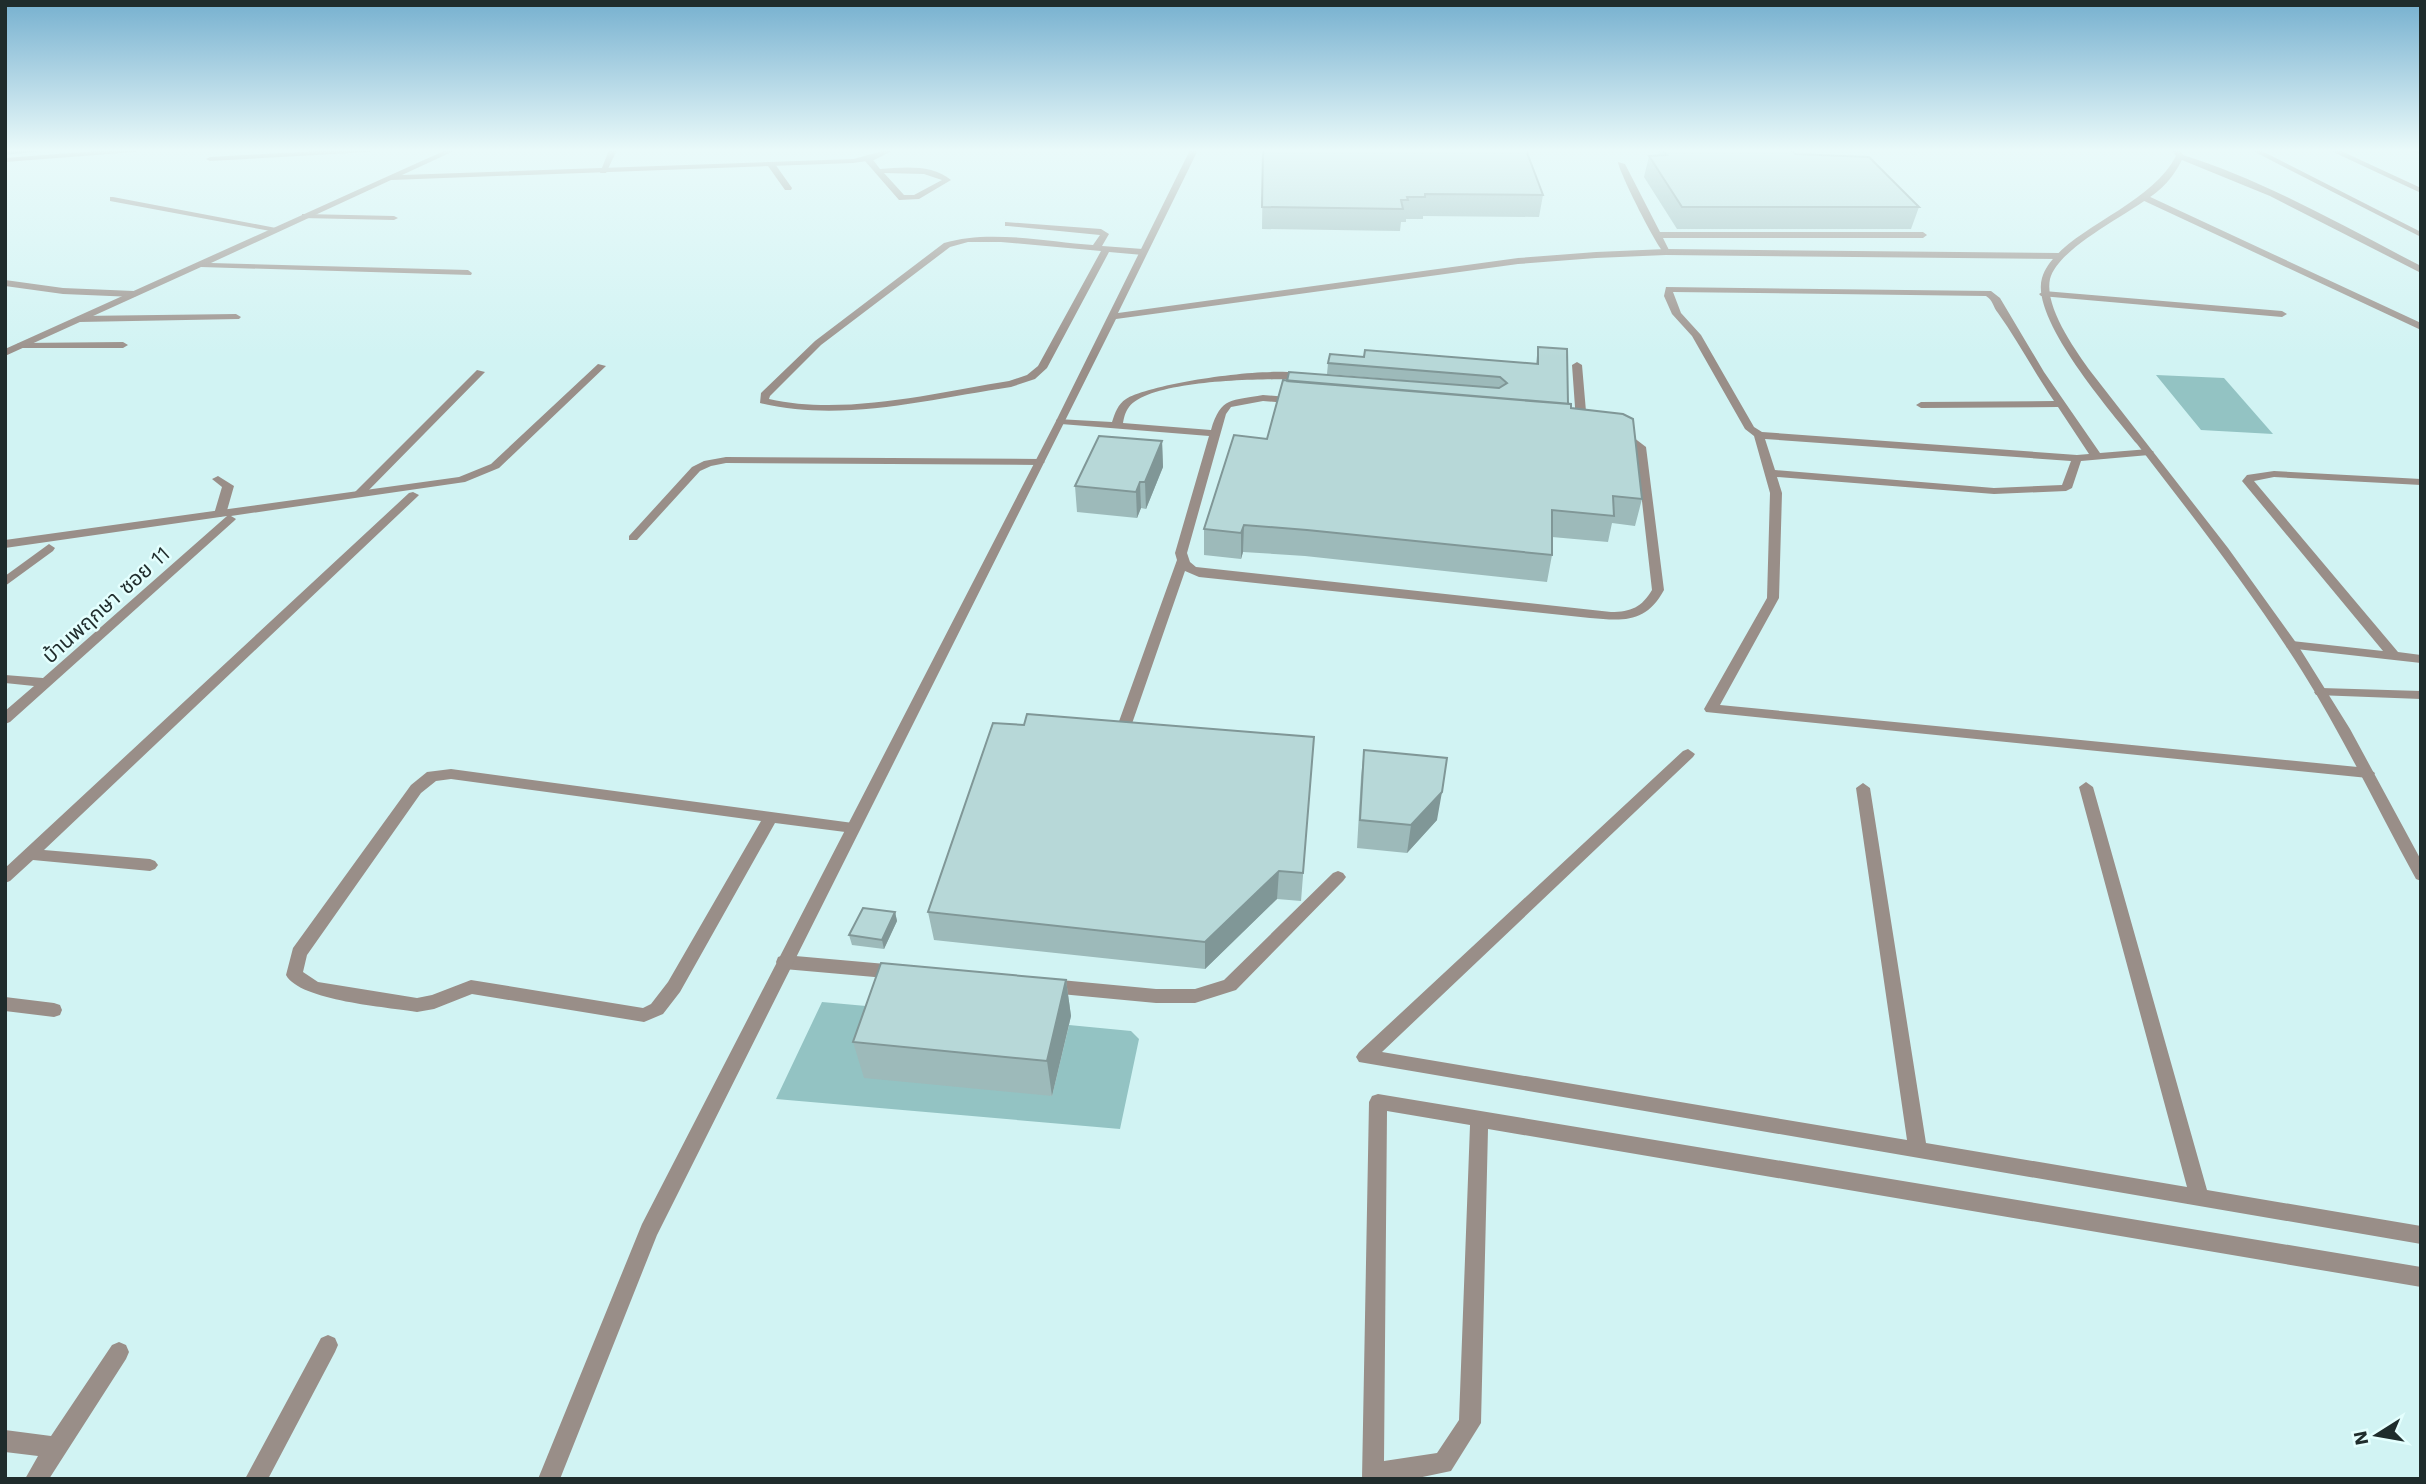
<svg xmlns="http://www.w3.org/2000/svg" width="2426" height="1484" viewBox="0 0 2426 1484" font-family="'Work Sans','Noto Sans Thai',sans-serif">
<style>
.green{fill:#93c3c3}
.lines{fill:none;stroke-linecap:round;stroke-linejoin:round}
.service{fill:#998e88;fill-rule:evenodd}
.minor{fill:#998e88;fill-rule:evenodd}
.tertiary{fill:#998e88;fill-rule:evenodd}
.wall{fill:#9dbaba}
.shaded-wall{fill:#809797}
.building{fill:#b7d8d8;stroke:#809797;stroke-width:2}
.labels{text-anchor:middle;stroke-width:5;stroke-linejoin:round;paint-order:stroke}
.street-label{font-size:21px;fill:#1f2c2c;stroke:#e4fffe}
</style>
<rect width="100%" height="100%" fill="#d1f3f3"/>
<path class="green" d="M2156,375L2224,378L2273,434L2201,430Z
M822,1002L888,1008L1052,1096L1069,1025L1131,1031L1139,1039L1120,1129L776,1099Z"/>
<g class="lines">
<path class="service" d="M332,150H373L369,152L210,161L206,159L210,157Z
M609,150H617L606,173H600Z
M2180,154C2264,180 2343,226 2421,266V273L2270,196L2177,158L2176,156Z
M865,157H871L880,169C903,167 933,164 951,180L919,199L899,200L865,161ZM884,173L924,174L942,180L914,195H904Z
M1618,162L1625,164L1660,232H1923L1927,235L1923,238H1663L1670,252L1666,255C1658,250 1619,172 1618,162Z
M769,164H775L792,188L791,190H785L768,166Z
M2140,195H2146L2421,323V330L2140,199Z
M113,197L276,228L280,230L276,232L110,201V197Z
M305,214L394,216L398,218L394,220L302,218V214Z
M1005,222L1101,229L1109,234L1102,246L1143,249L1147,252L1143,255L1109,252L1047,368L1035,379L1011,387C930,399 842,423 760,403L761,393L815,341L944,243C989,229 1047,242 1093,245L1100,235L1008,226H1005ZM968,242H1001L1101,251L1038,366L1027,375L1009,381C934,393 844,416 769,399L770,396L821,345L950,247Z
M5,280L63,288L134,291L139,294L134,297L63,294L5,286Z
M1666,287L1991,291L2000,298L2044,372L2100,453L2149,449L2154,452L2149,455L2081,461L2072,488L2066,491L1994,494L1777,477L1782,493L1779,598L1720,705L2368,768L2375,773L2373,777L2368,778L1706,712L1704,709L1767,598L1770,493L1754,436L1745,429L1692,336L1672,314L1664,296ZM1673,292L1986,296C1993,300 1993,307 1998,313C2018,341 2034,372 2054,401L1921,402L1916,405L1921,408L2058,407L2089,454L2077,455L1762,432L1754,427L1701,335L1681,313ZM1765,439L2071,461L2062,485L1994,488L1775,470Z
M2044,291L2282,311L2287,314L2282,317L2041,296L2039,294Z
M236,314L241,317L239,319L79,322L74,319L79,316Z
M20,343L123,342L128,345L123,348H17V344Z
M1577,362L1582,365L1587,423L1625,431L1646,447L1664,590C1646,623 1624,621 1590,618L1199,577L1185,571L1127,738L1125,741H1115L1113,738L1177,560L1175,553L1209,436L1061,424L1056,421L1057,419L1112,422C1115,413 1118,404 1126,399C1150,383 1288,362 1310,377L1305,380C1270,378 1151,379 1129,407C1125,412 1124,418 1123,423L1211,430C1221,396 1232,401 1263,395L1576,421L1572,365ZM1263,401L1582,428C1602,431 1620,434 1636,448L1652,590C1642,607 1631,612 1611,612L1196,567L1190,562L1187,553L1226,414L1231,407Z
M477,370L485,372L363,496H355V492Z
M726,457L1040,459L1045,462L1040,465L726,463L711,466L700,471L637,540H629V536L692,467L704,461Z
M2274,471L2421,479V485L2274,477L2254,481L2398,652L2421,655V663L2287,648L2286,645L2292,641L2383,651L2242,481L2247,475Z
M218,476L234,486L226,514L220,517L214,514L222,487L212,479Z
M2321,688L2421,691V699L2316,695L2314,692Z
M1688,749L1695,754L1693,757L1382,1052L1907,1140L1856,788L1863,783L1870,788L1926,1143L2187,1187L2079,787L2086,782L2093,787L2207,1190L2421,1226V1244L1359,1062L1356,1057L1359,1052L1683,751Z
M451,769L853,823L858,824L860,828L858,832L853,833L775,823L680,992L663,1014L644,1022L472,994L434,1009L417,1012C388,1007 300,1001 286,975L293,948L411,785L427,772ZM451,779L761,821L668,982L651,1004L643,1008L471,980L432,995L417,998L318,982L303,972L307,955L421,793L436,781Z
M1338,871L1343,873L1346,877L1343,881L1236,990L1195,1003H1156L1050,993L1044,991L1042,986L1044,981L1050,979L1156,989H1195L1224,980L1333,873Z
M784,955L897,965L903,967L905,972L903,977L897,979L784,969L778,967L776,962L778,957Z
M1378,1094L2421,1267V1287L1488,1129L1481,1423L1451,1471L1413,1479H1362L1369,1102L1372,1096ZM1387,1111L1470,1125L1459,1420L1437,1453L1384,1461Z"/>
<path class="minor" d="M108,150H139L135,152L5,162V158Z
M446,150H456L402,175L853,159C867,156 880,150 894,150L874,160L853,163L391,180L211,263L468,270L472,273L471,275L201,267L5,356V349Z
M1190,150H1198L1118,313L1518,258L1596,252L1666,249L2059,253L2063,256L2059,259L1666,255L1596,258L1518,264L1116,319L657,1235L560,1479H538L642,1224L1056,421Z
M2251,150H2260L2421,232V237Z
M2329,150H2339L2421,188V193Z
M2410,150H2421V155Z
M598,364L606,366L499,468L465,482L231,516L236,519L234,521L10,722L5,724V711L34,686L5,683V675L43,678L227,516L5,548V540L459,477L491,464Z
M413,492L419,495L417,497L44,850L150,859L155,861L158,865L155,869L150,871L33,860L10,881L5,883V868L409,493Z
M49,544L55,548L53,551L5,586V576Z
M5,997L54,1003L60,1005L62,1010L60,1015L54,1017L5,1011Z
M328,1335L335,1338L338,1345L335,1352L268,1479H245L321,1338Z
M119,1342L126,1345L129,1352L126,1359L49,1479H25L38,1456L5,1452V1430L51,1436L112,1345Z"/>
<path class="tertiary" d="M2172,150H2180L2184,156C2177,170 2170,181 2158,191C2132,213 2058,247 2050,279C2044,307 2076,351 2091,372L2228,548L2297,644L2350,729L2421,860V881L2416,879C2378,810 2344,738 2302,671C2252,592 2194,518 2137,444C2112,413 2030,319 2042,278C2056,232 2149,209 2176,156Z"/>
</g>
<path class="wall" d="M1263,150L1543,195L1539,217L1423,216V219H1406V222H1401L1400,231L1262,229Z
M1659,150H1791L1795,154L1919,207L1911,229H1677L1644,177L1649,156H1658Z
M1538,347L1568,404L1642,499L1635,526L1612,523L1608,542L1552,537V555L1547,582L1305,556L1243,552L1241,559L1204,555V529L1267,439L1499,388L1327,374L1328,363L1364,357L1536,364Z
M1162,441L1163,467L1146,509L1141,508L1137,518L1077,512L1075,486Z
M1024,725L1314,737L1301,901L1277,899L1205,969L934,940L928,912Z
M1364,750L1437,820L1407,853L1357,848L1361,777Z
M895,912L897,921L884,949L852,945L849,935Z
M1066,980L1071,1016L1052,1096L864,1078L853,1042Z"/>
<path class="shaded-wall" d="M5,150H53L5,155Z
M1162,441L1163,467L1146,509L1145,482Z
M1140,482L1141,508L1137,518L1136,492Z
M1244,525L1243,552L1241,559V533Z
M1442,792L1437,820L1407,853L1411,825Z
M1279,871L1277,899L1205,969V942Z
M895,912L897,921L884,949L882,940Z
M1066,980L1071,1016L1052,1096L1047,1061Z"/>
<path class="building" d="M1263,150H1526L1543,195L1425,194V197H1407L1408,200H1401L1403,209L1262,207Z
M1662,150H1791L1795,154L1869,157L1919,207H1682L1649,156L1667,155Z
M1538,347L1567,349L1568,404L1287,381L1289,372L1499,388L1507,383L1500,377L1328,363L1330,354L1364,357L1365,350L1538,364Z
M1283,380L1571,404V408L1623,414L1633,419L1642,499L1613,496L1614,516L1552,510V555L1307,530L1244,525L1241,533L1204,529L1234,435L1267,439Z
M1099,436L1162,441L1145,482H1140L1136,492L1075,486Z
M1027,714L1314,737L1303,873L1279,871L1205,942L928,912L993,723L1024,725Z
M1364,750L1447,758L1442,792L1411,825L1360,820Z
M863,908L895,912L882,940L849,935Z
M881,963L1066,980L1047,1061L853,1042Z"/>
<linearGradient id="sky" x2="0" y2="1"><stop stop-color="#76b0cf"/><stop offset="0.42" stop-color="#eafafa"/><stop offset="1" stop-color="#eafafa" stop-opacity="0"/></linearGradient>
<rect width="2426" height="358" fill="url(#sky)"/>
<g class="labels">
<g class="street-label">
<text transform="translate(106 605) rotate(-42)" y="7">บ้านพฤกษา ซอย 11</text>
</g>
</g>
<rect width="2426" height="1484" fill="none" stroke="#1f2c2c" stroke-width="14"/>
<g transform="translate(2377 1435) rotate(259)" stroke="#e4fffe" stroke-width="5" paint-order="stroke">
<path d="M0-5L12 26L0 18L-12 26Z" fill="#1f2c2c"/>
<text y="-10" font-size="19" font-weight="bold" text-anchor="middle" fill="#1f2c2c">N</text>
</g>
</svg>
